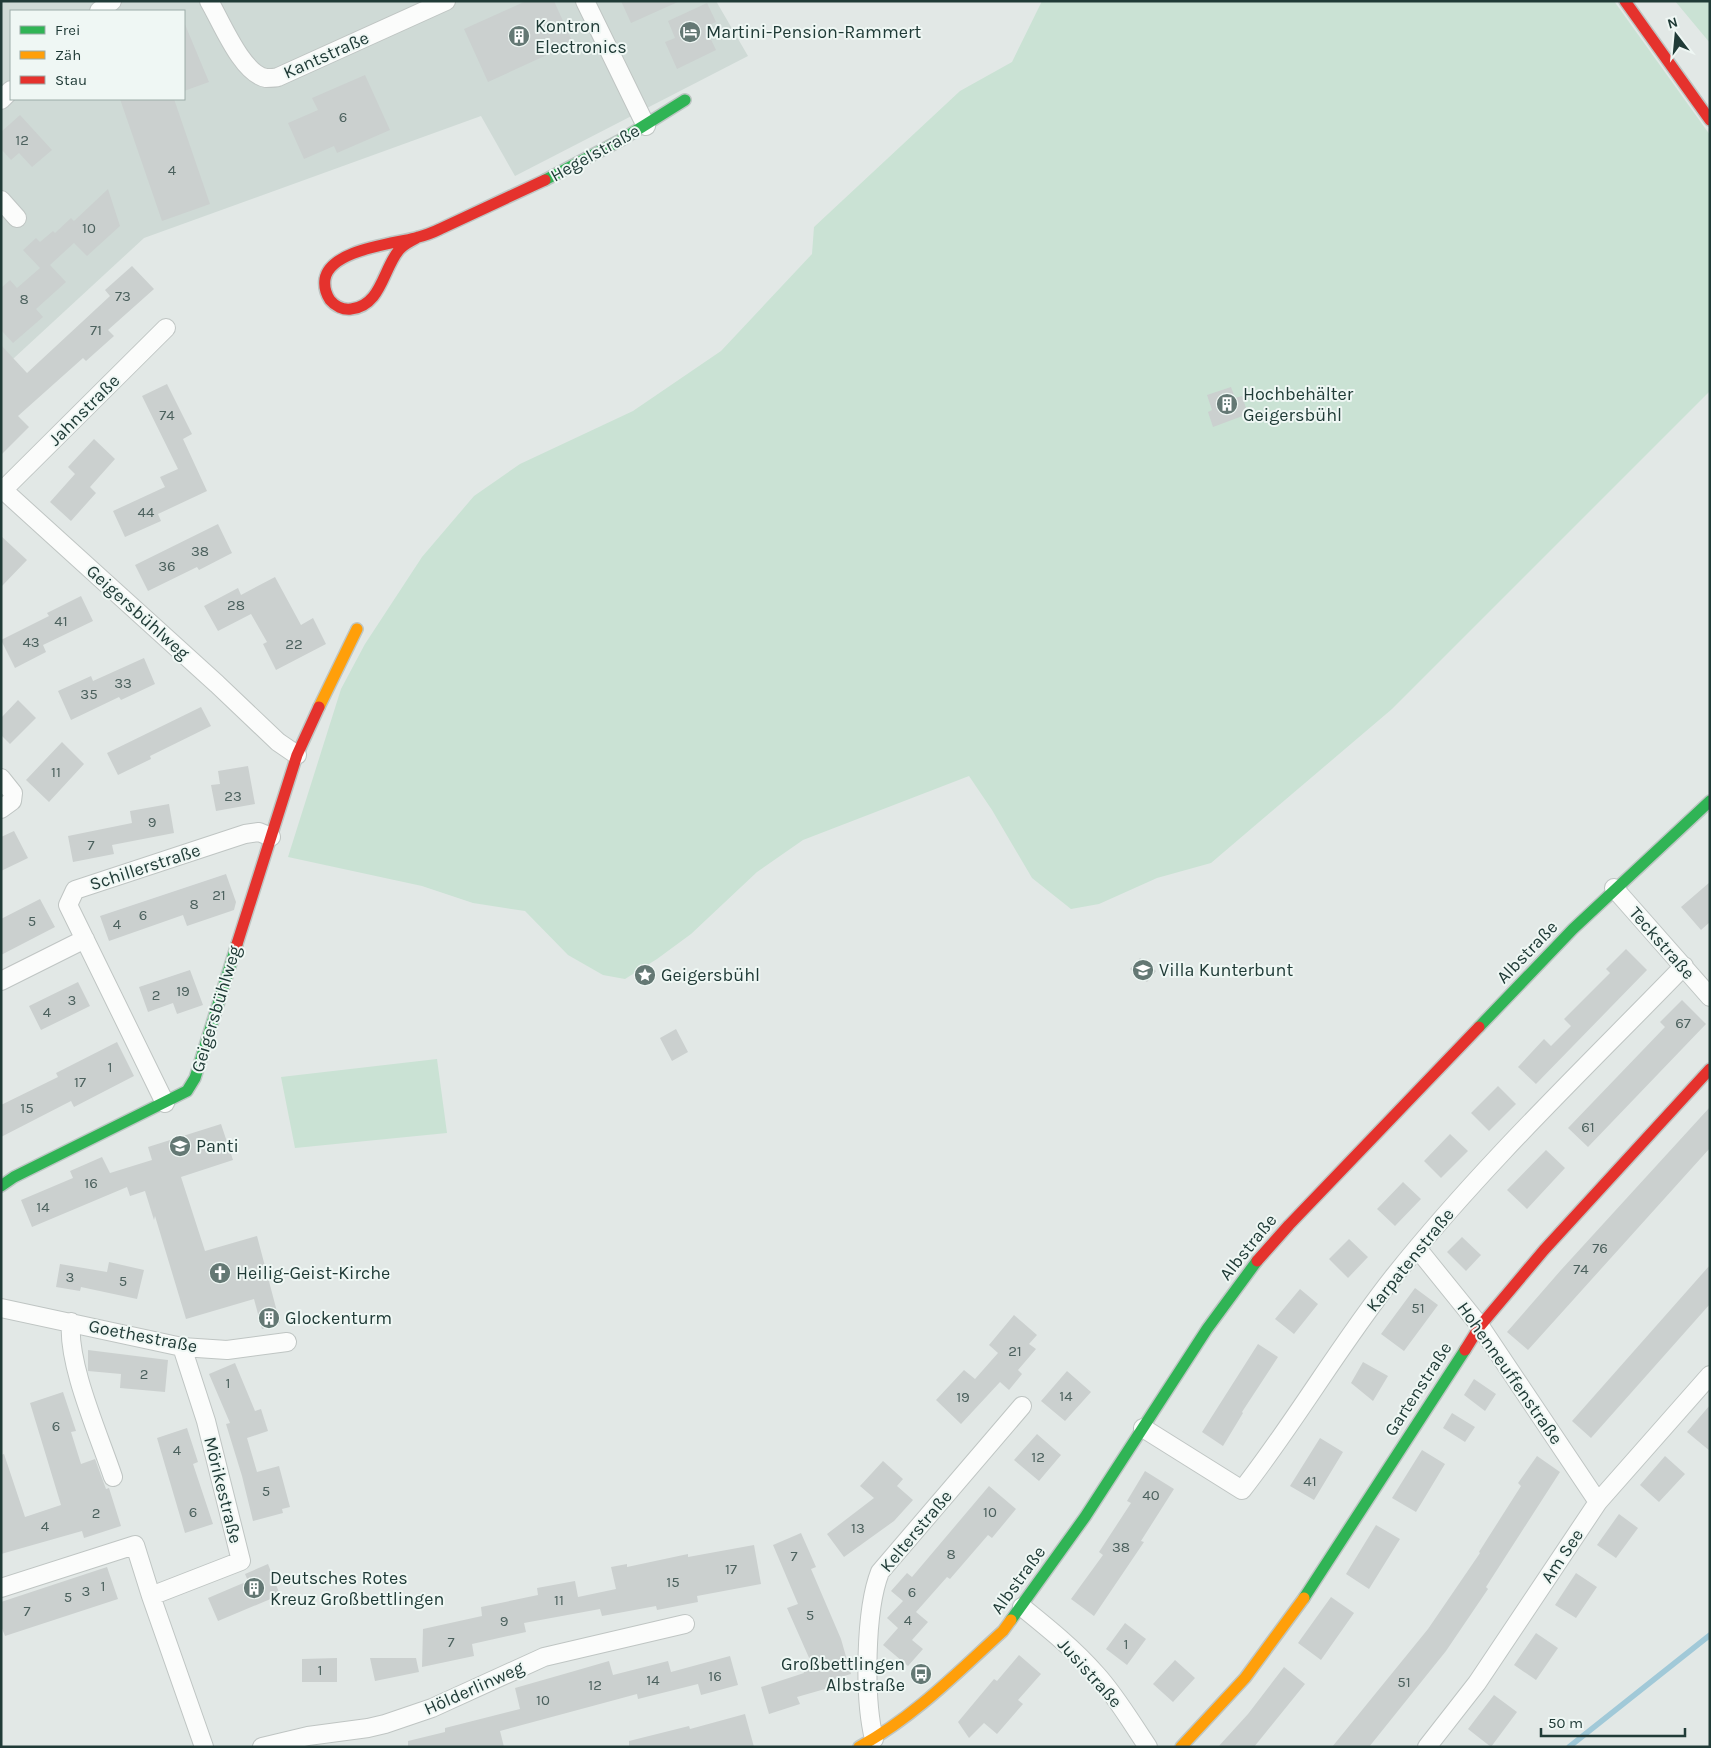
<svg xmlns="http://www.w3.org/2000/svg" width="1711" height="1748" viewBox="0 0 1711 1748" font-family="Karla,sans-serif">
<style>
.built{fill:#cfdad6;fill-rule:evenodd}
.green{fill:#cae2d4}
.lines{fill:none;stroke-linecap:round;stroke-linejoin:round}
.stream{stroke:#a1c9d8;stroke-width:5.5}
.building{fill:#cbd0cf}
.street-casing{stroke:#bfc5c3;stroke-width:20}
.fast-casing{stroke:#bec6c4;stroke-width:14}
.slow-casing{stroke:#bec6c4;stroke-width:14}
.jam-casing{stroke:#bec6c4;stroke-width:14}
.street{stroke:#fbfcfb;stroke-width:18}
.fast{stroke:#30b455;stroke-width:11}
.slow{stroke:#ff9f0a;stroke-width:11}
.jam{stroke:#e5322d;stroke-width:11}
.labels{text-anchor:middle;stroke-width:4;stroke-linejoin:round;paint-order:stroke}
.number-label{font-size:15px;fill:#4c615e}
.poi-label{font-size:18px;fill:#203b37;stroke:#eff7f4;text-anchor:start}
.street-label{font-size:18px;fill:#203b37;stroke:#eff7f4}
</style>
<rect width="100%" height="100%" fill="#e2e8e6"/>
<path class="built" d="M1,1H716L748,56L515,176L481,116L144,238L1,370ZM11,11H184V99H11Z"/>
<path class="green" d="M1042,1H1614L1710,135V391L1392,709L1211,863L1157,878L1099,904L1071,909L1032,878L992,810L969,776L803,840L757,872L691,934L657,959L625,979L603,975L568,955L525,911L473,903L422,886L288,857L341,689L365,644L422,557L474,496L520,464L633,411L721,351L812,254L814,227L960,91L1012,62Z
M1675,1H1710V43Z
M437,1059L447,1133L295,1148L281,1077Z"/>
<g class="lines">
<path class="stream" d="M1569,1747L1710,1635"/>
</g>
<path class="building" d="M526,1H554L573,43L488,82L464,29Z
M621,1H680L631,23Z
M707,3L716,22L705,27L716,50L677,69L665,42L675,38L668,21Z
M184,22L209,82L184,91Z
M365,75L390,130L337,153L334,146L304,159L288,123L318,110L312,98Z
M120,99H174L210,204L162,221Z
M20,115L52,150L32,167L19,153L11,160L1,149V132Z
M108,189L120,226L87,256L74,243L50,265L66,282L36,309L43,317L13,343L1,330V288L10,280L17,288L40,268L23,250L36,238L40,242L53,231L55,233L71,218L74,221Z
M132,266L154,289L108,330L114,336L86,361L83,358L18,416L29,427L1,455V345L27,373L110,296L105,290Z
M167,384L192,434L183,439L207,491L158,514L161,521L125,537L113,511L165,487L160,477L178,469L142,396Z
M1231,387L1235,398L1242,396L1248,414L1213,427L1208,412L1212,410L1207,395Z
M94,439L115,459L90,487L96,493L71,521L50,502L75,474L68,467Z
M218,524L232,553L199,570L197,567L148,591L135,565Z
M1,536L27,560L1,587Z
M275,577L301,625L313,618L326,644L276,670L263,644L267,642L251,614L218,631L204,606L238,588L241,595Z
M81,596L93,621L43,645L46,652L15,668L1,640L49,616L47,613Z
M144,658L155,684L121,700L119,697L71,720L58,691L91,676L93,681Z
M18,700L36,718L10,744L1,735V718Z
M201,707L211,726L150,756L151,759L118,775L107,753Z
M62,742L84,764L49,802L26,780Z
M248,766L255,804L216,811L211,785L220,784L218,771Z
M169,804L174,833L112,845L114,854L73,862L68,836L132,823L130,811Z
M14,831L28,858L1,871V837Z
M226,874L236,902L234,910L187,926L183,915L109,941L100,916Z
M1710,882V922L1701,930L1681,907Z
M40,899L55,927L1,955V919Z
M1626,949L1647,970L1536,1084L1518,1067L1544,1039L1551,1046L1571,1026L1564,1019L1610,973L1606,969Z
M1140,958L1156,971L1147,982L1130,969Z
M190,970L203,1005L177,1014L173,1003L148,1012L139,987Z
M78,982L90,1006L41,1030L29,1006Z
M1682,1000L1706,1024L1588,1147L1568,1128L1665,1027L1660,1022Z
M676,1029L688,1052L672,1061L660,1038Z
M117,1042L134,1076L74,1107L71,1101L1,1137V1105L58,1077L56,1073Z
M1498,1086L1516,1104L1489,1131L1471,1113Z
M1710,1107V1148L1528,1350L1507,1332L1561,1270Z
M221,1124L233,1160L181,1177L205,1251L257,1236L280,1323L262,1329L254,1299L186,1319L155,1216L154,1220L145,1191L130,1196L127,1187L32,1227L21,1200L73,1178L70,1171L102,1157L110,1173L152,1160L148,1147Z
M1450,1134L1468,1151L1441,1178L1424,1161Z
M1546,1150L1565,1168L1527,1209L1507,1190Z
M1403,1182L1421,1199L1395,1226L1377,1209Z
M1462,1237L1481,1255L1466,1271L1447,1252Z
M1349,1239L1368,1257L1348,1278L1329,1259Z
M109,1262L144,1270L137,1299L81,1287L80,1291L56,1287L60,1264L107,1272Z
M1710,1265V1304L1591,1438L1572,1421Z
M1415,1288L1438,1305L1404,1351L1381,1334Z
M1300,1289L1318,1304L1294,1334L1275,1319Z
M1014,1315L1037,1335L1029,1344L1036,1349L1018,1370L1022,1374L1009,1390L1000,1382L961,1424L936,1400L964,1370L975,1379L998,1353L989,1345Z
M1258,1344L1278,1357L1242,1412L1243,1413L1223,1446L1202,1432Z
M88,1350L168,1360L165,1392L120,1388L121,1374L88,1371Z
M1363,1362L1388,1376L1373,1401L1351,1383Z
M235,1363L255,1411L261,1409L268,1431L247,1438L257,1472L279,1466L290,1507L282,1509L283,1513L253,1521L242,1476L226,1424L230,1423L209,1374Z
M1067,1371L1091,1392L1065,1421L1041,1401Z
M1474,1379L1496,1394L1485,1411L1464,1395Z
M63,1392L76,1431L71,1432L81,1464L95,1459L106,1489L109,1488L121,1526L84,1538L82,1531L1,1554V1455L4,1454L25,1517L61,1505L30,1403Z
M1710,1405V1451L1687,1432Z
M1452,1413L1475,1427L1465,1442L1443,1428Z
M187,1428L198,1462L193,1464L213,1524L185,1533L157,1438Z
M1037,1434L1061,1455L1039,1481L1014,1460Z
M1320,1438L1343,1452L1314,1500L1290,1486Z
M1422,1450L1445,1464L1416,1512L1392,1498Z
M1537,1456L1560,1472L1486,1587L1488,1589L1446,1651L1369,1747H1332L1428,1629L1480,1553L1479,1552L1521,1486L1518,1483Z
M1665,1456L1685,1474L1659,1502L1640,1485Z
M883,1461L903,1479L897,1486L913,1500L894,1521L844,1557L827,1534L874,1498L860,1486Z
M1145,1471L1174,1489L1141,1541L1144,1542L1094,1616L1071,1599L1103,1555L1099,1552L1131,1503L1127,1501Z
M989,1486L1016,1509L992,1538L988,1535L950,1579L947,1577L916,1612L928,1622L912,1640L923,1649L908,1666L883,1645L898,1628L887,1618L903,1601L891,1591L907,1573L912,1577Z
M1619,1514L1638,1528L1616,1558L1597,1545Z
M1376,1525L1400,1539L1369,1589L1346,1574Z
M801,1533L816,1567L811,1569L841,1639L851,1674L830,1680L832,1687L797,1697L800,1704L769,1714L761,1687L804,1673L801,1663L810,1660L787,1608L798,1604L773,1545Z
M754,1545L761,1584L697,1596L698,1602L657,1610L656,1606L602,1616L600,1609L524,1623L526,1632L472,1644L474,1656L422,1667L423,1629L482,1616L481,1607L538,1595L537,1588L575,1581L578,1597L616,1589L611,1567L627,1564V1567L688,1554V1557Z
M268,1564L280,1595L218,1621L208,1598L248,1581L245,1574Z
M107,1567L118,1599L5,1636L1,1626V1602Z
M1576,1573L1597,1587L1576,1618L1555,1605Z
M1331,1597L1354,1613L1321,1660L1298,1643Z
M1125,1623L1146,1639L1127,1665L1106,1649Z
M1536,1633L1558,1648L1536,1680L1514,1665Z
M1019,1655L1041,1674L1018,1700L1023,1704L997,1734L984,1723L969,1738L958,1722L994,1679L997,1681Z
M730,1656L738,1685L701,1695L698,1684L638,1699L637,1694L500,1731L504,1747H408V1741L445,1732V1728L520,1709L515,1688L571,1672L609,1661L613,1675L668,1661L671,1672Z
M337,1658V1682H302V1659Z
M370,1658H416L419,1672L375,1681Z
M1175,1660L1195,1678L1173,1702L1153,1684Z
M1284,1667L1305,1684L1254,1747H1218L1248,1714Z
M1494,1695L1517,1712L1491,1747L1468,1729Z
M745,1714L754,1747H629V1741L689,1726L690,1729Z"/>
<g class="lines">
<g class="street-casing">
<path id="street" d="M209,1C221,21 242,74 266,78C270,78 275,78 278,77L446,1
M585,1L646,126
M99,11L112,1
M1,100L11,90
M1,200L17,218
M1,488L217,684L278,742L297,755
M1,492L166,328
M1,778L13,793L12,801L1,809
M1614,888L1710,997
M1,981L85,939
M165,1103L68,905L75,890L245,834L259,832L271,837
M1417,1248L1480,1326L1598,1502
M1,1308L182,1347L227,1350L287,1342
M71,1322C67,1364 99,1435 113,1477
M182,1347L206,1421L241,1561L151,1596L204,1747
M1143,1428L1242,1490C1296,1421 1340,1344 1395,1275C1483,1165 1586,1067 1684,966
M1,1588L135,1545L151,1596
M1022,1607C1048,1628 1074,1649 1096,1674C1116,1696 1131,1722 1148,1747
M874,1739C864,1698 865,1610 880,1572L1022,1406
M262,1747L308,1736L368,1728L385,1724L432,1708L544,1657L685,1624
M1427,1747L1477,1683L1598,1502L1710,1375"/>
</g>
<g class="fast-casing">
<path id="fast" d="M545,180L621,140L685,100
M1479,1027L1573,929L1710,801
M1,1186L14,1177L187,1091L195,1078L237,944
M1304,1598L1465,1350
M1011,1620L1085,1517L1207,1329L1257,1261"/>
</g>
<g class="slow-casing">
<path id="slow" d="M319,707L357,629
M859,1747C913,1718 958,1672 1003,1631L1011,1620
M1181,1747L1245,1678L1304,1598"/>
</g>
<g class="jam-casing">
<path id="jam" d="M1625,1L1710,120
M418,237C412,241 404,244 399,250C383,269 381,306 351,309C343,310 335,306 330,300C326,294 324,286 325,279C330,250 392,244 415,238C423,236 432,233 440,229L545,180
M237,944L297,755L319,707
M1257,1261L1289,1225L1479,1027
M1465,1350L1480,1326L1544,1250L1710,1069"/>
</g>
<use href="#street" class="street"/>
<use href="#fast" class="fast"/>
<use href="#slow" class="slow"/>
<use href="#jam" class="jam"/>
</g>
<defs>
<g id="hotel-disc" transform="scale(1.125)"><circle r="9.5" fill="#647874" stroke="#eff7f4"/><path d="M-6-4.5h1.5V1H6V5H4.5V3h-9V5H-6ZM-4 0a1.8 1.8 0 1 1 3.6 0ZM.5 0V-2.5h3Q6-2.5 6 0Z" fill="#fff"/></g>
<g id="building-disc" transform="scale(1.125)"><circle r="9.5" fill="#647874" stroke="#eff7f4"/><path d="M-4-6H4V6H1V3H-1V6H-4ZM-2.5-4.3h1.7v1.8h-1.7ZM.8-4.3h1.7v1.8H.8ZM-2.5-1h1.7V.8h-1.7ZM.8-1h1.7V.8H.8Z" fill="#fff"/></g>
<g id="school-disc" transform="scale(1.125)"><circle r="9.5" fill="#647874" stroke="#eff7f4"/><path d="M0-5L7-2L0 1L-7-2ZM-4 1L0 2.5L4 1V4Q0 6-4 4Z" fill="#fff"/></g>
<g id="sight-disc" transform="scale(1.125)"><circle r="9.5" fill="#647874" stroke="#eff7f4"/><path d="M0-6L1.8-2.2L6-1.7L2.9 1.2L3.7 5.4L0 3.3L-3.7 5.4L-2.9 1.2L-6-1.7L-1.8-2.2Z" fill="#fff"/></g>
<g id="church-disc" transform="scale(1.125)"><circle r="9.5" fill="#647874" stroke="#eff7f4"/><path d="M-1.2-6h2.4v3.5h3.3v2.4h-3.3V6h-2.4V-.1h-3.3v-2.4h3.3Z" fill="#fff"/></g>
<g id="bus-disc" transform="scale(1.125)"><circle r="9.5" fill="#647874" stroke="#eff7f4"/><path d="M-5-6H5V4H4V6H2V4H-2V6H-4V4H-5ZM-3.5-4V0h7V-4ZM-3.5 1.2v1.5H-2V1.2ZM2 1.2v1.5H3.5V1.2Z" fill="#fff"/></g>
</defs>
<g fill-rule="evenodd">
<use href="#hotel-disc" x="690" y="32"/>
<use href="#building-disc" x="519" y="36"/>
<use href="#building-disc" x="1227" y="404"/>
<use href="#school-disc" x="1143" y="970"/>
<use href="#sight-disc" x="645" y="975"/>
<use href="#school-disc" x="180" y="1146"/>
<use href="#church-disc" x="220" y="1273"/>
<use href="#building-disc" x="269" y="1318"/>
<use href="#building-disc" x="254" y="1588"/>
<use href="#bus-disc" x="921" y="1674"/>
</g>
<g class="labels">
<g class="number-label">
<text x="343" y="122">6</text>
<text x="22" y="145">12</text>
<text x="172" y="175">4</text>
<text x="89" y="233">10</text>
<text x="123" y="301">73</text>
<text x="24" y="304">8</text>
<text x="96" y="335">71</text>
<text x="167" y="420">74</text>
<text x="146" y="517">44</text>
<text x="200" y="556">38</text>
<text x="167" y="571">36</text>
<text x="236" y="610">28</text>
<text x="61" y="626">41</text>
<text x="31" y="647">43</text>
<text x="294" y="649">22</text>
<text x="123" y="688">33</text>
<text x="89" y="699">35</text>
<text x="56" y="777">11</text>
<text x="233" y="801">23</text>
<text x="152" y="827">9</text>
<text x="91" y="850">7</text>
<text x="219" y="900">21</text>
<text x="194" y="909">8</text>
<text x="143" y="920">6</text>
<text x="32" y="926">5</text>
<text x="117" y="929">4</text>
<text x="183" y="996">19</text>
<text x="156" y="1000">2</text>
<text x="72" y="1005">3</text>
<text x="47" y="1017">4</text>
<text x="1683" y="1028">67</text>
<text x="110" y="1072">1</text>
<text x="80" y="1087">17</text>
<text x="27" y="1113">15</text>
<text x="1588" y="1132">61</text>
<text x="91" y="1188">16</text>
<text x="43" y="1212">14</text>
<text x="1600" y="1253">76</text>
<text x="1581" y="1274">74</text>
<text x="70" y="1282">3</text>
<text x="123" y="1286">5</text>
<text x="1418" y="1313">51</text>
<text x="1015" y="1356">21</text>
<text x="144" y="1379">2</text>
<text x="228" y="1388">1</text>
<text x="1066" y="1401">14</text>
<text x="963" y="1402">19</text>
<text x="56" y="1431">6</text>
<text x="177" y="1455">4</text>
<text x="1038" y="1462">12</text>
<text x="1310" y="1486">41</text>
<text x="266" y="1496">5</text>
<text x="1151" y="1500">40</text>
<text x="193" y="1517">6</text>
<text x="990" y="1517">10</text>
<text x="96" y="1518">2</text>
<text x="45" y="1531">4</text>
<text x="858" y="1533">13</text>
<text x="1121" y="1552">38</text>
<text x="951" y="1559">8</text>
<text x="794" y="1561">7</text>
<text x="731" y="1574">17</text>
<text x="673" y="1587">15</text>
<text x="103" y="1591">1</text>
<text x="86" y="1596">3</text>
<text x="912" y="1597">6</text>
<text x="68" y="1602">5</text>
<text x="559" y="1605">11</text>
<text x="27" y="1616">7</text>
<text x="810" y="1620">5</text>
<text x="908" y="1625">4</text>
<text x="504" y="1626">9</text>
<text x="451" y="1647">7</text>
<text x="1126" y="1649">1</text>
<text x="320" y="1675">1</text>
<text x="715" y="1681">16</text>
<text x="653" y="1685">14</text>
<text x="1404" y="1687">51</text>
<text x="595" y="1690">12</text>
<text x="543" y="1705">10</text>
</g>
<g class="poi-label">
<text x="535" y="32">Kontron<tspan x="535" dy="21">Electronics</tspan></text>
<text x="706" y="38">Martini-Pension-Rammert</text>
<text x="1243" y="400">Hochbehälter<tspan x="1243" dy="21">Geigersbühl</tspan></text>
<text x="1159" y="976">Villa Kunterbunt</text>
<text x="661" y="981">Geigersbühl</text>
<text x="196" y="1152">Panti</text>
<text x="236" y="1279">Heilig-Geist-Kirche</text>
<text x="285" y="1324">Glockenturm</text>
<text x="270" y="1584">Deutsches Rotes<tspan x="270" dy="21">Kreuz Großbettlingen</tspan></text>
<text x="905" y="1670" text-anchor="end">Großbettlingen<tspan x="905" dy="21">Albstraße</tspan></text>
</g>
<g class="street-label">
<text transform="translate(326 55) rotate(-24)" y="6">Kantstraße</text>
<text transform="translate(595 153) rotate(-29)" y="6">Hegelstraße</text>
<text transform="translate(84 410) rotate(-45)" y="6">Jahnstraße</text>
<text transform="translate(138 612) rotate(42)" y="6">Geigersbühlweg</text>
<text transform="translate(145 867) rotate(-18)" y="6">Schillerstraße</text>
<text transform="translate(1662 943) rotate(49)" y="6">Teckstraße</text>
<text transform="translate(1527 952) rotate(-46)" y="6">Albstraße</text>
<text transform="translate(216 1009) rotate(-73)" y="6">Geigersbühlweg</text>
<text transform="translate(1248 1247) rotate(-51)" y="6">Albstraße</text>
<text transform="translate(1410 1260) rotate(-51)" y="6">Karpatenstraße</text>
<text transform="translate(143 1336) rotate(11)" y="6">Goethestraße</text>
<text transform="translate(1510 1373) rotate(55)" y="6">Hohenneuffenstraße</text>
<text transform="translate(1418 1389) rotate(-57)" y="6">Gartenstraße</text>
<text transform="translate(223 1490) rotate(76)" y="6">Mörikestraße</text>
<text transform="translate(916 1531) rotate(-50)" y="6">Kelterstraße</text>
<text transform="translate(1562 1556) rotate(-56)" y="6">Am See</text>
<text transform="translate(1018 1580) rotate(-54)" y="6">Albstraße</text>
<text transform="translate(1090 1673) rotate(48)" y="6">Jusistraße</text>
<text transform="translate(474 1688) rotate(-24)" y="6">Hölderlinweg</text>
</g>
</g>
<rect width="1711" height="1748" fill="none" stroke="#203b37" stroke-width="5"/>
<rect x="10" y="10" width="175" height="90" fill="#eff7f4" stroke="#9caca8"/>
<rect x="20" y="26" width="25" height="8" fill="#30b455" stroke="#9caca8"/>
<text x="55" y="35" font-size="15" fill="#203b37">Frei</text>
<rect x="20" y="51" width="25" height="8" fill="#ff9f0a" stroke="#9caca8"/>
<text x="55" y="60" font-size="15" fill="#203b37">Zäh</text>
<rect x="20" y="76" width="25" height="8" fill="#e5322d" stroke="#9caca8"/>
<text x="55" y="85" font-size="15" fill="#203b37">Stau</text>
<g transform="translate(1676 35) rotate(344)" stroke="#eff7f4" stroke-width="4" paint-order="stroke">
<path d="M0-4L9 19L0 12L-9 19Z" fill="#203b37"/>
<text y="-8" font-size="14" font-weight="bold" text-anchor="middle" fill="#203b37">N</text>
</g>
<path d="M1541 1728v8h144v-8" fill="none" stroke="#203b37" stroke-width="2.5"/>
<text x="1548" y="1728" font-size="15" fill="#203b37" stroke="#eff7f4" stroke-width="4" paint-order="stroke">50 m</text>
</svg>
